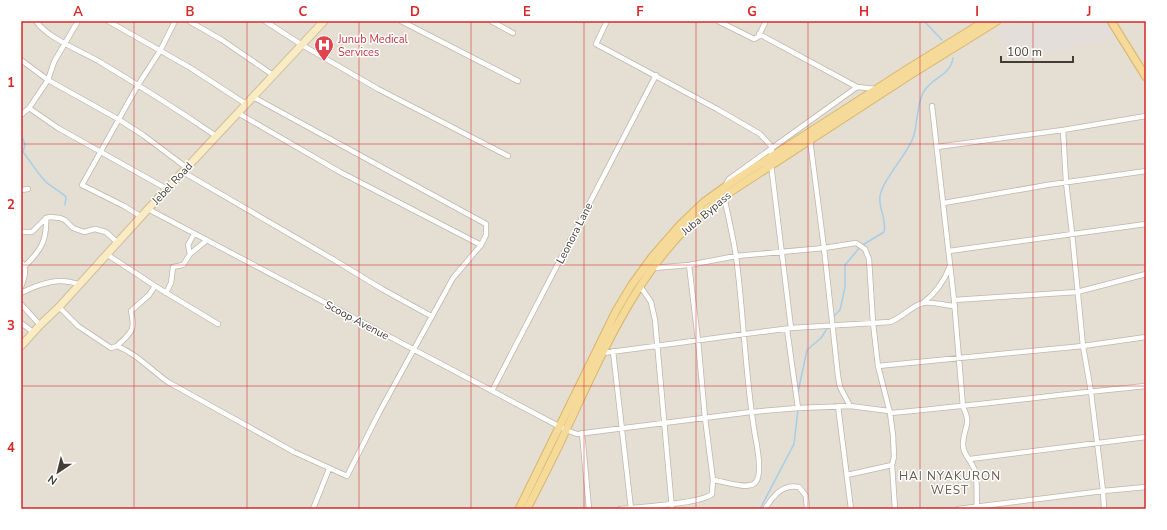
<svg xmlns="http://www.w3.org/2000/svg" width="1167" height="530" viewBox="0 0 1167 530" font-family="'Nunito Sans',sans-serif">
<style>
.residential{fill:#e4ded3}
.industrial{fill:#e3ded9}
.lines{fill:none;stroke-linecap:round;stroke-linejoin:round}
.stream{stroke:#a5cee9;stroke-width:1.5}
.minor-casing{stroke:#beb7ab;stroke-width:6}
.secondary-casing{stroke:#cdbe97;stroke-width:9}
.primary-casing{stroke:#d8b66a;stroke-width:9}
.minor{stroke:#fff;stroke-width:4.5}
.secondary{stroke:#f9ecc5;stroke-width:7}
.primary{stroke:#f5da99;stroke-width:7}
.grid{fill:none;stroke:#d62828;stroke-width:1;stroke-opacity:0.55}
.labels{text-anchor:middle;stroke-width:3;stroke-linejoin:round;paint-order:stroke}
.health-label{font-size:11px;fill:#be3a42;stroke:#fff;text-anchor:start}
.street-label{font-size:11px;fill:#423d35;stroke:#fff}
.neighbourhood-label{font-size:12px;letter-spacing:1px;fill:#645a4d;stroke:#fff}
.neatline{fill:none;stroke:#d62828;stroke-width:1.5}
.grid-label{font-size:13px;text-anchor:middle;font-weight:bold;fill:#d62828}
</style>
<rect width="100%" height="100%" fill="#f0ede4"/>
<path class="residential" d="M21,21H1146V509H21Z"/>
<path class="industrial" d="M1025,21H1106L1118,38L1019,60L996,34L999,32L998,30Z"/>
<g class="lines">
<path class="stream" d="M924,21L942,40
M21,81V86
M21,135L25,144L23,152C31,162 37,173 46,182C53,188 60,191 66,197L65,205
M833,317L840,310L845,287V265L861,246L884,232C887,219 878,208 880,196C883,179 906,156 913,138C918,124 916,107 923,93C931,77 950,77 953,58
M798,392L807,350L821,338L828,327
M760,509L794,444L798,409"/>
<g class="minor-casing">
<path id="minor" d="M36,21C47,38 83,52 100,62C140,86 178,110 216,136
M78,21L54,62L48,80L29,108L58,128L167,189
M108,21L189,67L246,104
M189,21L222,40L273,75
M265,21L302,45L378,89L508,156
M401,21L518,81
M491,21L513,33
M607,21L596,44L717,109L760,134L772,147L771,157
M718,21L754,39L758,37L766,21
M759,34L857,87L876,89
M21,60L48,80L118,119L143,135L187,168
M932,106L954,300L963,407C972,425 964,426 963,443C962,454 972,461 975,471C978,483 976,497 977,509
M238,113L340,172L481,245
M21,115L29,108
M810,140L824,248L838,376L840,387L850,406
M937,147L1063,130
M771,164L791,328
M183,172L336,261L382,289L431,316
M725,186L729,179L857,87
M21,190L28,189
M944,203L1047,185L1146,171
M148,209L566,430L577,434L751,412L798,408L850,406L889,411
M142,217L124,206L82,185L138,85L160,51L175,21
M21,232H32L46,218L50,217L60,218L65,220L73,228L84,232L95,229L106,232L118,243
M949,251L1146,224
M190,254L188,245L194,234
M108,255L155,286L218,324
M21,262C28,269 24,279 21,287
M25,266C41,250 47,241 46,218
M653,268L689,265L736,256L824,248L856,243L865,249L869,259L873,323L878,366L890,413L893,435L894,457L892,465L895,509
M640,286L651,302L655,320L672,509
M21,293C33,287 47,281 61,281C67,281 74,283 80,284
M166,293L171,283L173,267L183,265L190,254L207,240
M954,300L1077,292L1146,274
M923,303C936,293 944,282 950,266
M21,304L40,325
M59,307L78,326L111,348L117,346C137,354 151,370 168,382L294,452L347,476L380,411L453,278L481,245L486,235V224L253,97
M21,323L33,332
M787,329L798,408
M117,346C131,332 136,331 131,311L149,295L155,286
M613,351L631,509
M603,353L791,328L890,322C902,318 911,306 923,303C933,301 945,306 955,306
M878,366L1083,346L1146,337
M492,391L656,75
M838,406L851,509
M890,413C975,406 1060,394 1146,386
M582,433L589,509
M970,459L1146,437
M847,475L892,465
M713,480C723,481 747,490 755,483C763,476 757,445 755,435C745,376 744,316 736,256C733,236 728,216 724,196
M313,509L329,469
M620,509C638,507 701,504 712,494L713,480L705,418L698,340L689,265
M765,509C773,496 782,484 799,487L806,496L807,509
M958,509L1103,491L1146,487
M1104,509L1103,491L1091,392L1083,346L1072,233L1066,182L1063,130L1146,116"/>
</g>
<g class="secondary-casing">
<path id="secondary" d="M21,346L40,325L59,307L148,209L324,21"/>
</g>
<g class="primary-casing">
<path id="primary" d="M1111,21L1146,77
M519,509L616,311L631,286L652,257L680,225L704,202L729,184L906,70L985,21
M527,509C540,483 554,457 566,430C606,345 645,251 724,196L910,75L997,21"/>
</g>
<use href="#minor" class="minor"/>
<use href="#secondary" class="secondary"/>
<use href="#primary" class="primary"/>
</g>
<path class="grid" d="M134,21V509M247,21V509M359,21V509M471,21V509M584,21V509M696,21V509M808,21V509M920,21V509M1033,21V509M21,144H1146M21,265H1146M21,386H1146"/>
<defs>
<g id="hospital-pin" transform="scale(1)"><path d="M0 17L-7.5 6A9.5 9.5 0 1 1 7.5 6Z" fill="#e0444e" stroke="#fff"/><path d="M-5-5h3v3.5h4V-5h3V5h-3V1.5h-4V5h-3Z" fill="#fff"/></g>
</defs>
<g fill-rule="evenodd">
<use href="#hospital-pin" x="324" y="45"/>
</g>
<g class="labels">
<g class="health-label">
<text x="338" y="43">Junub Medical<tspan x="338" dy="13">Services</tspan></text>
</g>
<g class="street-label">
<text transform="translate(172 183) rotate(-47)" y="4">Jebel Road</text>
<text transform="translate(706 213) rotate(-40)" y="4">Juba Bypass</text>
<text transform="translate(574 233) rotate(-63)" y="4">Leonora Lane</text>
<text transform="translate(357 320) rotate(28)" y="4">Scoop Avenue</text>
</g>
<g class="neighbourhood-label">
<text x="950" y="480">HAI NYAKURON<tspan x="950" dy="14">WEST</tspan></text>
</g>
</g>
<rect width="1167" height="530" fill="none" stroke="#ffffff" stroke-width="44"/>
<g transform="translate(58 472) rotate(215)" stroke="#ffffff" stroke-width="3" paint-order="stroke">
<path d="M0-3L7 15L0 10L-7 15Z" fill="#423d35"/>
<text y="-6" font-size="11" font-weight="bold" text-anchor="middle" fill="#423d35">N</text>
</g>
<path d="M1001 56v6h72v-6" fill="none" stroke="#423d35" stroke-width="2"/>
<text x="1007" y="56" font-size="12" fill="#423d35" stroke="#ffffff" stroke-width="3" paint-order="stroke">100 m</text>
<rect x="22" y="22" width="1123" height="486" class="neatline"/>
<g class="grid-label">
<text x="78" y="16">A</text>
<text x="190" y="16">B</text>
<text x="303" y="16">C</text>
<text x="415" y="16">D</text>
<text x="527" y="16">E</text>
<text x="640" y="16">F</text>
<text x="752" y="16">G</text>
<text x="864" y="16">H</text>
<text x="977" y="16">I</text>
<text x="1089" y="16">J</text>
<text x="11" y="87">1</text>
<text x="11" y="209">2</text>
<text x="11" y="330">3</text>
<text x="11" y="452">4</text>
</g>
</svg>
